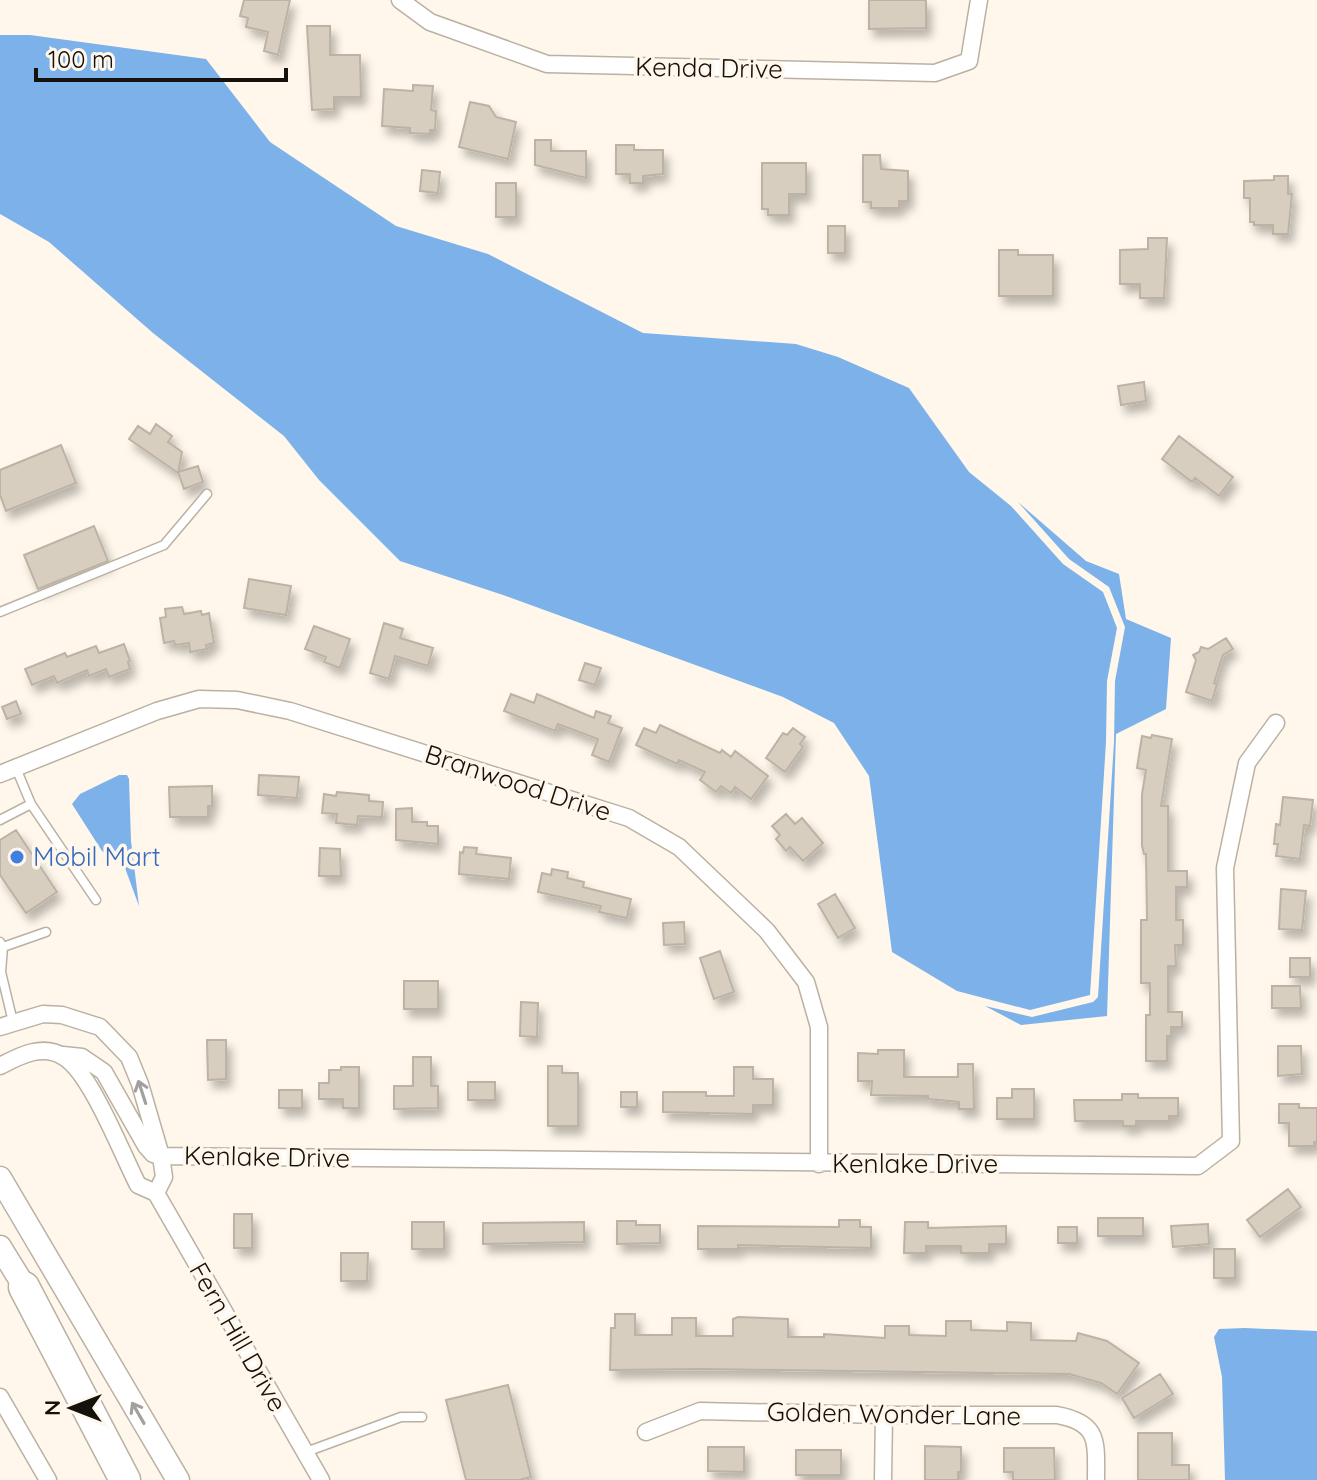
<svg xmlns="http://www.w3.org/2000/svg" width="1317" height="1480" viewBox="0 0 1317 1480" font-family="Quicksand,sans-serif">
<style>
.water{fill:#7cb1e9}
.building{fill:#d7cebf;stroke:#bcb3a5;stroke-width:2;filter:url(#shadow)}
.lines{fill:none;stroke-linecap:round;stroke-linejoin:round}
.lane-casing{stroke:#bab1a3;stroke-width:11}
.street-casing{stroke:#bab1a3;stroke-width:19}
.secondary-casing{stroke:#bab1a3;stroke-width:25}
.highway-casing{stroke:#bab1a3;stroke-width:33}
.lane{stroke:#fff;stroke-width:8}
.street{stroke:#fff;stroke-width:16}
.secondary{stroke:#fff;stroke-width:22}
.highway{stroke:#fff;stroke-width:30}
.oneway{stroke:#a1a09e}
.shop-dot{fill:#3f7fe0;stroke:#fff7eb;stroke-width:3}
.labels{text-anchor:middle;stroke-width:7;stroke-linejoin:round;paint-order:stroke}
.street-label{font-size:26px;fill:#15120d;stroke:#fff7eb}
.shop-label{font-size:26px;fill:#366cbe;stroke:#fff7eb;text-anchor:start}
</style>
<defs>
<filter id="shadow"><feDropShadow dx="5" dy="8" stdDeviation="4" flood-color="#0004"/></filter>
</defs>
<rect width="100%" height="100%" fill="#fff7eb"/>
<path class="water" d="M0,35H30L206,59L270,142L396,226L488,254L643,333L796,344L838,357L909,388L969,472L1011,506L1063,564L1103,592L1117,628L1107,681L1106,742L1090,995L1030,1010L957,991L892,952L869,776L834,723L783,697L503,595L400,561L319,480L284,436L153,333L49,242L0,214Z
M1018,502L1086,561L1119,574L1126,619L1171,638L1166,709L1116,734L1107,1016L1021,1025L985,1006L1032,1017L1093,1002L1098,997L1114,742L1115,681L1125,627L1109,587L1069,559Z
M119,775H127L129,779L131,841L139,906L125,868L102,851L72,804L80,794Z
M1245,1328L1317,1331V1480H1225L1222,1377L1214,1337L1219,1329Z"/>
<path class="building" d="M244,0H290L278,55L264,51L268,32L246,27L248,18L240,16Z
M869,0H926V28L869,29Z
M307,26H330V55H360L361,97H334V109L312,110Z
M413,85L433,86L431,110L436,111L435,130H430V134L410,133V128L382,126L384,89L413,91Z
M470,102L489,106L496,117L516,122L508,159L459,147Z
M535,140H551V151H586V178L535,165Z
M616,145H634V150H663V174L643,176V183H630V174H616Z
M863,155H880L881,169L908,171V201H899V208H871V202H863Z
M762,163H806V194H789V215H768V209H762Z
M422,170L440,172L438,193L420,191Z
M1274,176H1288V194H1292L1288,234H1273V225H1254V222H1250V198H1244V181L1274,180Z
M496,183H516V217H496Z
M828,226H845V253H828Z
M1148,238H1167L1164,298H1140V284H1120V250L1148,249Z
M999,250H1018V255H1053V296H999Z
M1144,382L1146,401L1121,405L1118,386Z
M156,424L172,436L168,442L182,452L178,473L129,439L138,426L150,434Z
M1179,436L1233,477L1219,496L1195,478L1192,482L1162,459Z
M61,445L76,483L6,511L0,495V470Z
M198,466L203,482L184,489L178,472Z
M94,526L108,561L38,589L24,555Z
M249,579L291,586L286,615L244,608Z
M182,607L184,614L201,611L202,615L209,613L214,643L206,645L207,649L190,652L189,643L175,645L174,641L164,643L160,618L166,617L165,609Z
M384,623L403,629L400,638L433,648L428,666L395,656L389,679L370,673Z
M314,626L350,639L340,668L324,662L326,657L305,649Z
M1226,638L1233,649L1223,655L1214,683L1217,684L1212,701L1186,692L1196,660L1193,655L1199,652L1201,647L1208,649Z
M124,644L130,661L128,662L130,669L109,677L106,669L89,676L87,670L57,683L54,676L32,685L25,669L65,653L67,657L96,646L99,653Z
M585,663L601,668L595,685L579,680Z
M511,694L534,703L537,694L594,718L596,711L611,716L608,723L622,728L609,762L592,755L598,739L558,724L555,731L504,711Z
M16,701L21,714L7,719L2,707Z
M660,725L720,753L722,750L731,757L735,751L768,776L751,799L735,787L731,793L721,786L716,792L700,780L705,772L679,760L677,764L636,745L644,728L656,733Z
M793,728L805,737L800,744L803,747L785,772L766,758L783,733L787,735Z
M1152,735L1172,739L1161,806H1168V871H1187V887H1176V920H1183V945H1175L1176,966H1168V1012H1182V1027H1171V1036H1167V1061H1146V1015H1150V983H1141V920H1147L1146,854H1144L1142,846V794L1146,770L1137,768L1142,736L1151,738Z
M259,775L299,777L297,798L258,795Z
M212,786V806H208V817H170L169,787Z
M337,792L369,795V801L383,802L382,817L358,816L357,825L336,823L337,814L322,813L324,794L336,796Z
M1283,797L1313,800L1310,826L1304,825L1300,859L1276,856L1278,844H1274L1276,824L1280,825Z
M412,808V822H427V826H438V844L396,840V809Z
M786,814L795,824L802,818L823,843L803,861L790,847L786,851L776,839L780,835L772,826Z
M16,830L57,892L26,913L0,875V840Z
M464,847L477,848L476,854L511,858L509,879L459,874L460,852L463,853Z
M320,848L340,849L341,876H319Z
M552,869L568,872L567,878L584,882L583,887L631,899L627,918L599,912L601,906L538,892L542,873L551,875Z
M1281,889L1306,891L1302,930L1279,929Z
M835,894L855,928L838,938L818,904Z
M684,922L685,944L664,945L663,923Z
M720,951L734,992L714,999L700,958Z
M1290,958H1310V977H1290Z
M404,981H438V1009H404Z
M1272,986H1300L1301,1008H1272Z
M521,1002L538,1003L537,1037L520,1036Z
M207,1040H226V1079L208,1080Z
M1278,1046H1301L1302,1074L1278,1076Z
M878,1050H904V1077H958V1064H973L974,1109H959V1102L928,1099V1096L871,1095L872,1081H858V1053L878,1054Z
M413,1057H431V1086H438V1108L394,1109V1086H413Z
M548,1066H562V1073H578V1126H548Z
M341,1067H359V1108H343V1099H319V1083H329V1070H341Z
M734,1067H753V1079H773V1105H753V1114L663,1112V1092H706V1096H734Z
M468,1082H495V1100H468Z
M1012,1089H1034V1119H997V1098H1012Z
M279,1090H302V1108H279Z
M621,1092H637V1107H621Z
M1122,1094H1138V1098H1178V1116H1169V1121H1136V1126H1123V1121H1075L1074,1100H1122Z
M1279,1104H1299V1108H1317V1142H1314V1146H1289V1123H1279Z
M1288,1189L1301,1207L1260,1237L1247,1220Z
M234,1214H252V1248H234Z
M1098,1218H1143V1236H1098Z
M839,1220H860V1227H871V1248L738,1245V1249H698V1226L839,1227Z
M617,1221H636V1225H660V1243L617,1244Z
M412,1222H444V1249H412Z
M584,1222V1242L483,1244V1223Z
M905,1222H928V1228L1006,1226V1244H989V1253H961V1246H926V1253H904Z
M1208,1224L1209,1244L1173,1247L1171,1226Z
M1058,1227H1077V1243H1058Z
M1214,1249H1235V1278H1214Z
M341,1253H368L367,1281H341Z
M615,1314H635V1335H672V1318H696V1336H733V1319L738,1317L788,1319V1337H824V1334L885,1338V1326H909V1335L946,1336V1321H971V1330L1007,1331V1322L1031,1323V1340L1076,1341L1078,1333L1107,1341L1139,1363L1117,1394L1101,1383L1069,1374L702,1369L610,1370L611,1328H615Z
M1160,1374L1173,1394L1134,1418L1122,1398Z
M508,1385L531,1477L519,1480H466L446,1400Z
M1138,1433H1172V1465H1189V1480H1138Z
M925,1446L961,1447V1472H958V1480H925Z
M708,1447H744V1472L708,1471Z
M1004,1448H1054L1055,1480H1013V1472H1004Z
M796,1450H841V1475H796Z"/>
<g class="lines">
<g class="lane-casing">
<path id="lane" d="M0,612L164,545L207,494
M31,804L96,900
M0,820L31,804L16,768
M0,942L3,947L1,972L13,1022
M3,947L46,932
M306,1452L401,1417H422"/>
</g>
<g class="street-casing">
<path id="street" d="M400,0L430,22L547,64L935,73L969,61L979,0
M0,774L157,711L199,699L237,700L290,711L629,818L679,847L767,931L806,982L819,1027V1164
M0,1027L43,1014L62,1015L100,1027L129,1057L140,1084L161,1156L164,1177L156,1193
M63,1055L82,1057L104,1072L146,1146L153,1154L161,1156L1198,1166L1231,1141L1225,868L1247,763L1276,723
M0,1066C19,1056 43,1043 64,1057C91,1073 122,1154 138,1185L156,1193L321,1480
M0,1397L48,1480
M646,1432L700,1411L884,1415H1057C1100,1423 1096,1442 1096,1480
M883,1480L884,1415"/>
</g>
<g class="secondary-casing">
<path id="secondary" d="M0,1178L178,1480
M0,1247L32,1299"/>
</g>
<g class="highway-casing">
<path id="highway" d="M24,1287L125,1480"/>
</g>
<use href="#lane" class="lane"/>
<use href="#street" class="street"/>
<use href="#secondary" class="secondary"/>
<use href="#highway" class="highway"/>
</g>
<defs><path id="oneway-shaft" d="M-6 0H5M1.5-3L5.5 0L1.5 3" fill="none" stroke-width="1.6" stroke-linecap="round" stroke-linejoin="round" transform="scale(2)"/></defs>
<g class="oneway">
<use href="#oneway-shaft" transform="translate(142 1092) rotate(-108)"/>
<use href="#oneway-shaft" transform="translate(138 1413) rotate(-120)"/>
</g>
<circle class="shop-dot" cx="17" cy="857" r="8"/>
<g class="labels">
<g class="street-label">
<text transform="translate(709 68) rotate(1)" y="9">Kenda Drive</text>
<text transform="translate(518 783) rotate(18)" y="9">Branwood Drive</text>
<text transform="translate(267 1157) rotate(1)" y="9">Kenlake Drive</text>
<text x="915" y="1173">Kenlake Drive</text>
<text transform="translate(238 1337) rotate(60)" y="9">Fern Hill Drive</text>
<text transform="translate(894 1414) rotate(1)" y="9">Golden Wonder Lane</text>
</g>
<g class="shop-label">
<text x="33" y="866">Mobil Mart</text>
</g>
</g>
<g transform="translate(72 1408) rotate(270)" stroke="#fff7eb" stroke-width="6" paint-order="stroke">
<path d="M0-6L14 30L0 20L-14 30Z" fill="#15120d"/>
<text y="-12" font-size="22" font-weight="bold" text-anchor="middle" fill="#15120d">N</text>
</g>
<path d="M36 68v12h250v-12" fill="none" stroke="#15120d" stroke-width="4"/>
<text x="48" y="68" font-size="24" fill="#15120d" stroke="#fff7eb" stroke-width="6" paint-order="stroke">100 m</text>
</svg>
